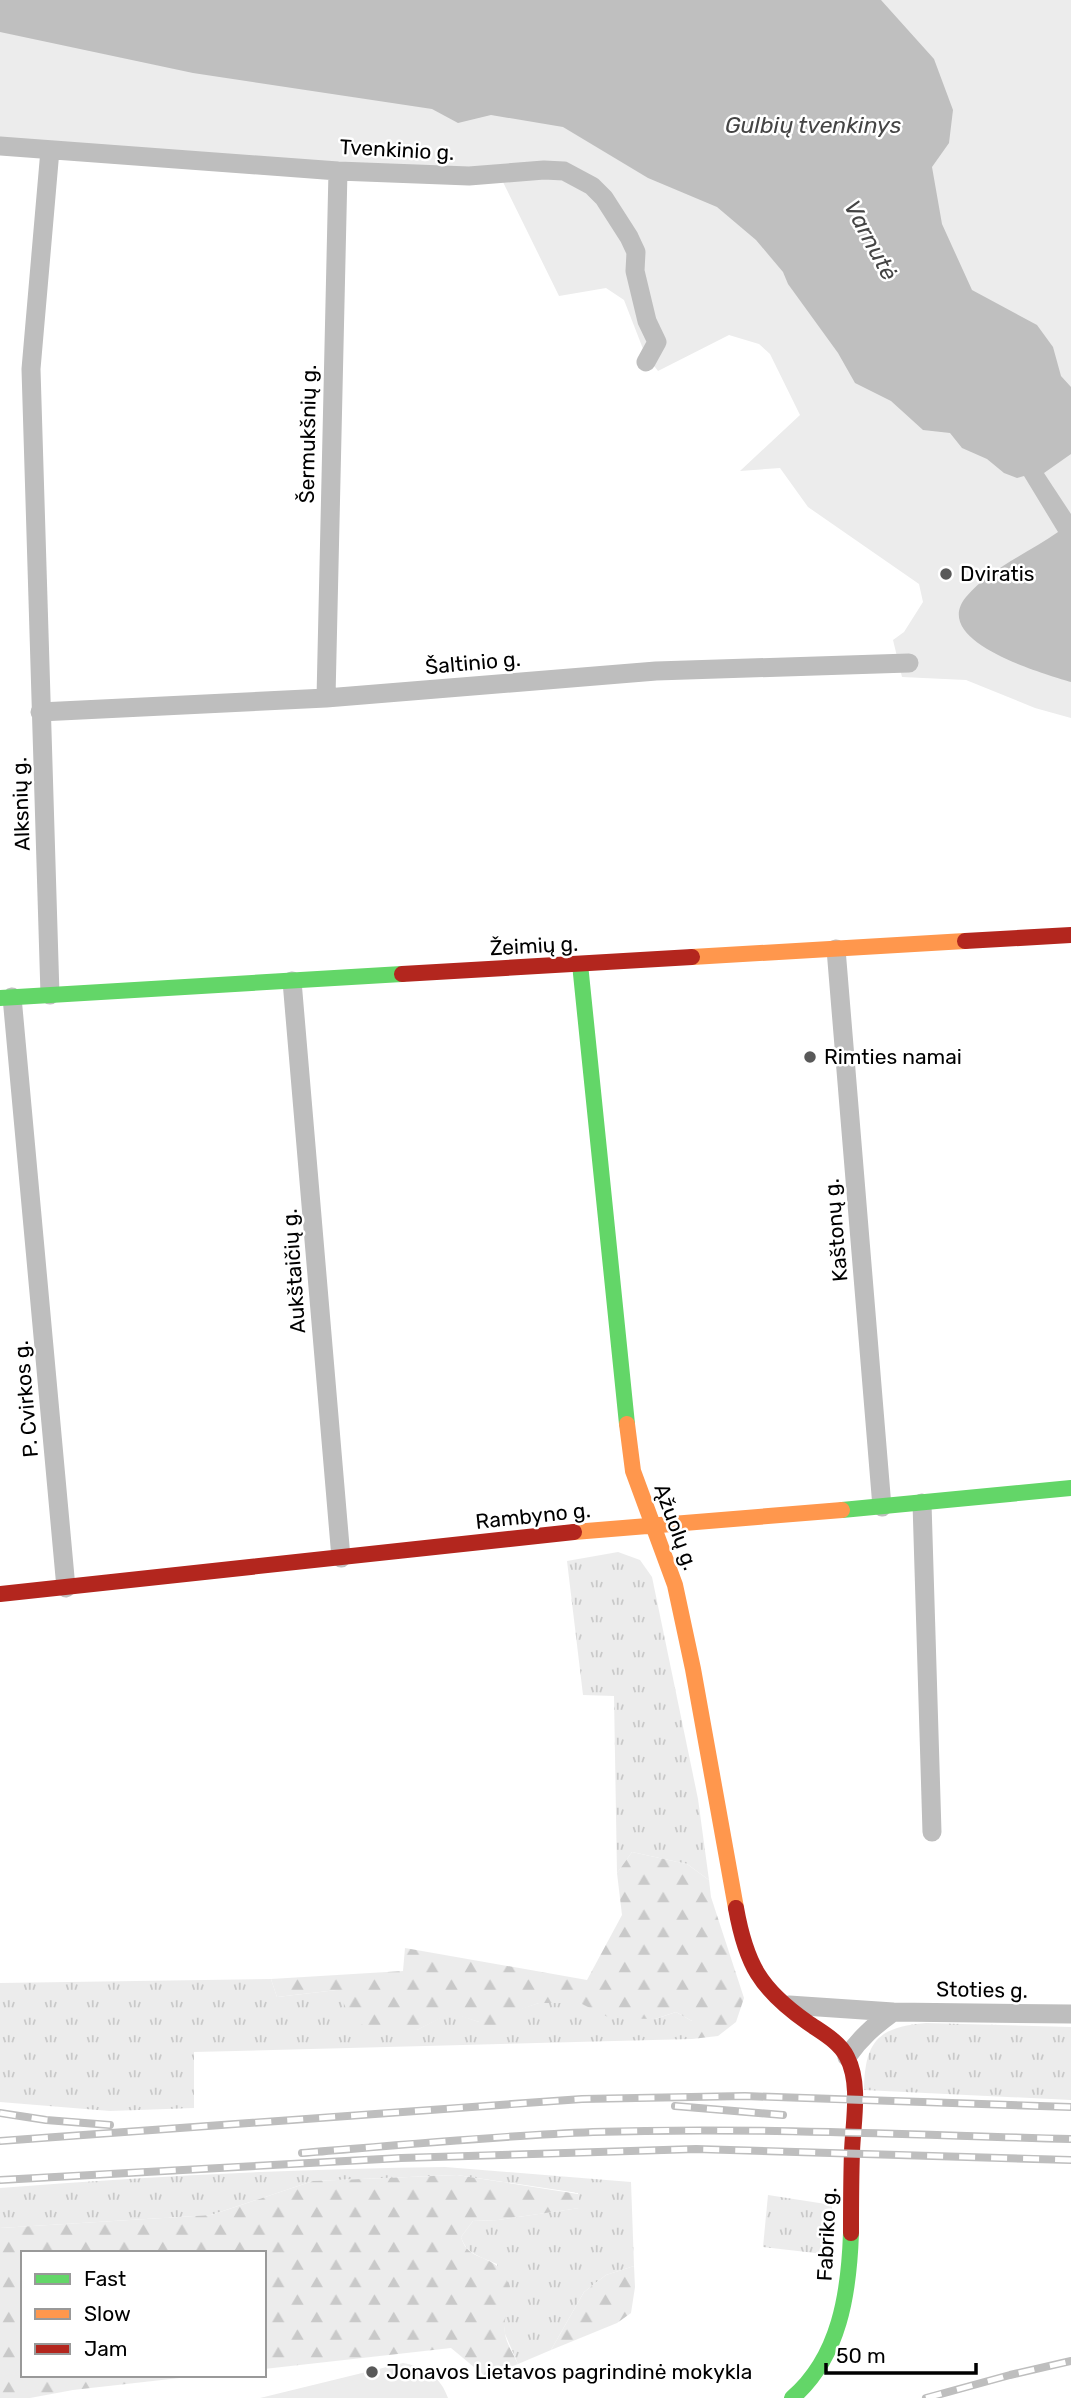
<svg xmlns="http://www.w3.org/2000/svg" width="1071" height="2398" viewBox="0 0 1071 2398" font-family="Rubik,sans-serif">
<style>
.grass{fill:url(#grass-tufts)}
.forest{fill:url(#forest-firs)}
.park{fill:#ececec}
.water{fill:#bfbfbf}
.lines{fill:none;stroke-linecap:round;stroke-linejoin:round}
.street{stroke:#bebebe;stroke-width:19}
.fast{stroke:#63d668;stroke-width:16}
.slow{stroke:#ff974d;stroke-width:16}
.jam{stroke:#b3261e;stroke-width:16}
.rail-casing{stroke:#bebebe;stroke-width:8}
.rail{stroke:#fff;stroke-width:5;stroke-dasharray:16;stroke-linecap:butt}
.poi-dot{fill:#595959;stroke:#fff;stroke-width:2.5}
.labels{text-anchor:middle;stroke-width:5;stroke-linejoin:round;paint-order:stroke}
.street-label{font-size:21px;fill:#000;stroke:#fff}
.poi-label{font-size:21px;fill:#000;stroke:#fff;text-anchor:start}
.water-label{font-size:23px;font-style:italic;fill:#444;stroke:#fff}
</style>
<defs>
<pattern id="grass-tufts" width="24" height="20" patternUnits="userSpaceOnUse" patternTransform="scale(1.75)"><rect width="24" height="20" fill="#ececec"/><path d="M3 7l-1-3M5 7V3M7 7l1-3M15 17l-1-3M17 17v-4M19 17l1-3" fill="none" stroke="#c9c9c9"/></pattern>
<pattern id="forest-firs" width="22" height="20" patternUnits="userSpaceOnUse" patternTransform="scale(1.75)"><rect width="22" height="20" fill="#ececec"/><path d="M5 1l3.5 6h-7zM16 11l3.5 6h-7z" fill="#c9c9c9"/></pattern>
</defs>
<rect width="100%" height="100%" fill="#fff"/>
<path class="grass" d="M618,1552L640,1560L652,1577L698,1799L709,1880L687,1864L632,1852L617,1873L614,1696L583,1695L567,1561Z
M271,1979L277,1997L337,1990L417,2030L451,2012L479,2022L539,2003H580L593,2008L655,2019L676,2012L692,2021V2039L194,2052V2108L110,2111L0,2102V1983Z
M926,2023L1071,2027V2100L864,2090C865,2042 877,2027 926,2023Z
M445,2167L631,2182L634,2266L606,2275L584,2292L551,2350L518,2364L505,2334L497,2264C481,2257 466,2254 461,2237L473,2221L498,2220L579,2208L578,2193L457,2175L313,2181L211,2215L0,2228V2188C148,2176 297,2169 445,2167Z
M768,2195L832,2205V2255L763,2247Z"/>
<path class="forest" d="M632,1852L687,1864L709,1880L711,1897L744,1998L736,2022L718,2036L692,2039V2021L676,2012L655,2019L610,2018L580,2003H539L519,2010L501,2044L479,2022L451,2013L417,2030L354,2024L337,1990L277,1997L271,1979L403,1971L405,1948L587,1980L622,1915L617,1873Z
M457,2175L578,2194L580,2208L498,2220L473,2221L461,2237C468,2262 491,2253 504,2274C517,2296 502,2312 505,2333C506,2343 514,2355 518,2364L486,2377L451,2348L264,2369V2253H23V2375H206L73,2390L30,2398H0V2228L211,2215L313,2181Z
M634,2266L635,2287L631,2313L617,2323L551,2350L584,2292L606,2275Z"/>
<path class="park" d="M0,0H1071V718L1035,708L966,680L902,677L893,640L904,632L923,602L919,584L808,507L780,468L740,471L800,415L770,354L759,344L729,335L658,371L645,354L624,300L606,288L559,296L502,180L371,166L0,139Z
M403,2363C425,2367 441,2377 448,2398H260Z"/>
<path class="water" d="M0,0H881L934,59L953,110L949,143L932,167L942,224L972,290L1037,325L1053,347L1061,376L1071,387V454L1044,473L1071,514V682C1045,674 929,642 966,597C990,569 1028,553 1058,532L1024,476L1017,478L1004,473L987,459L962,448L950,433L923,430L891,401L855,383L838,353L788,284L783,272L756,240L717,207L648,178L563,127L491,115L458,123L432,109L193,73L0,32Z"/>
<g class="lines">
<path class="street" d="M0,146L338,171L469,176L544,170L564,171L592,186L604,198L629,237L636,252L635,271L647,321L657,342L646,362
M50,150L31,369L50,995
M326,698L338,171
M40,712L326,698L656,671L909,663
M836,949L882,1507
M292,981L341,1558
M12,997L66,1588
M922,1503L932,1832
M789,2005L893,2012
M847,2057C860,2038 874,2026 893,2012L1071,2014"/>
<path class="fast" d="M580,964L627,1424
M0,998L402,974
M842,1510L1071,1488
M792,2398C840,2357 849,2292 851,2233"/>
<path class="slow" d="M692,957L965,941
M627,1424L633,1471L675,1585L693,1669L736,1908
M574,1532L842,1510"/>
<path class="jam" d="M965,941L1071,935
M402,974L692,957
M0,1594L574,1532
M736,1908C746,1964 760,1989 807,2022C821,2032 839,2041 847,2057C861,2084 853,2122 852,2152C851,2179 851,2206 851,2233"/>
<g class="rail-casing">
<path id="rail" d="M675,2106L783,2115
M0,2113L46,2120L110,2125
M0,2141L582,2099L745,2096L1071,2107
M302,2153C399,2145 496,2136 593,2132C752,2127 912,2135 1071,2139
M0,2180L401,2158L696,2149L1071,2160
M926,2398L1010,2375L1071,2361"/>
</g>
<use href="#rail" class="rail"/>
</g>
<g class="poi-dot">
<circle cx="946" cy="574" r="7"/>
<circle cx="810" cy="1057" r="7"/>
<circle cx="372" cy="2372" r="7"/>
</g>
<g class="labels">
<g class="street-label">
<text transform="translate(397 150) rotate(3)" y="7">Tvenkinio g.</text>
<text transform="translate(308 434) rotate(-89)" y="7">Šermukšnių g.</text>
<text transform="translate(473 663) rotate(-5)" y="7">Šaltinio g.</text>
<text transform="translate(21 804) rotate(-92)" y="7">Alksnių g.</text>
<text transform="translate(534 946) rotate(-3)" y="7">Žeimių g.</text>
<text transform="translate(836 1230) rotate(-95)" y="7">Kaštonų g.</text>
<text transform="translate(294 1271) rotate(-94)" y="7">Aukštaičių g.</text>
<text transform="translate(26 1399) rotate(-95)" y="7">P. Cvirkos g.</text>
<text transform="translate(533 1516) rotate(-6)" y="7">Rambyno g.</text>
<text transform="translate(676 1527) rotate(70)" y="7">Ąžuolų g.</text>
<text transform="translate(982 1990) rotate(1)" y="7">Stoties g.</text>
<text transform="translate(827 2234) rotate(-87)" y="7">Fabriko g.</text>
</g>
<g class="poi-label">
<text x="960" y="581">Dviratis</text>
<text x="824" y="1064">Rimties namai</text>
<text x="386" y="2379">Jonavos Lietavos pagrindinė mokykla</text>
</g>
<g class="water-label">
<text x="813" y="133">Gulbių tvenkinys</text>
<text transform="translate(871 240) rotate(62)" y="8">Varnutė</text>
</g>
</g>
<rect x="21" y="2251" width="245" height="126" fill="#ffffff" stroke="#999999" stroke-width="2"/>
<rect x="35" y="2274" width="35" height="10" fill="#63d668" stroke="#999999" stroke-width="2"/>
<text x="84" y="2286" font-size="21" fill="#000000">Fast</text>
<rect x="35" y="2309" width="35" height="10" fill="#ff974d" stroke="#999999" stroke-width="2"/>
<text x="84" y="2321" font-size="21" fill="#000000">Slow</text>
<rect x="35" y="2344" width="35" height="10" fill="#b3261e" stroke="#999999" stroke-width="2"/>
<text x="84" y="2356" font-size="21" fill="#000000">Jam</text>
<path d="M826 2363v10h150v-10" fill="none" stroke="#000000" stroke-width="3.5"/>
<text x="836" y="2363" font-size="21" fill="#000000" stroke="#ffffff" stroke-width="5" paint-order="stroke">50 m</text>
</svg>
